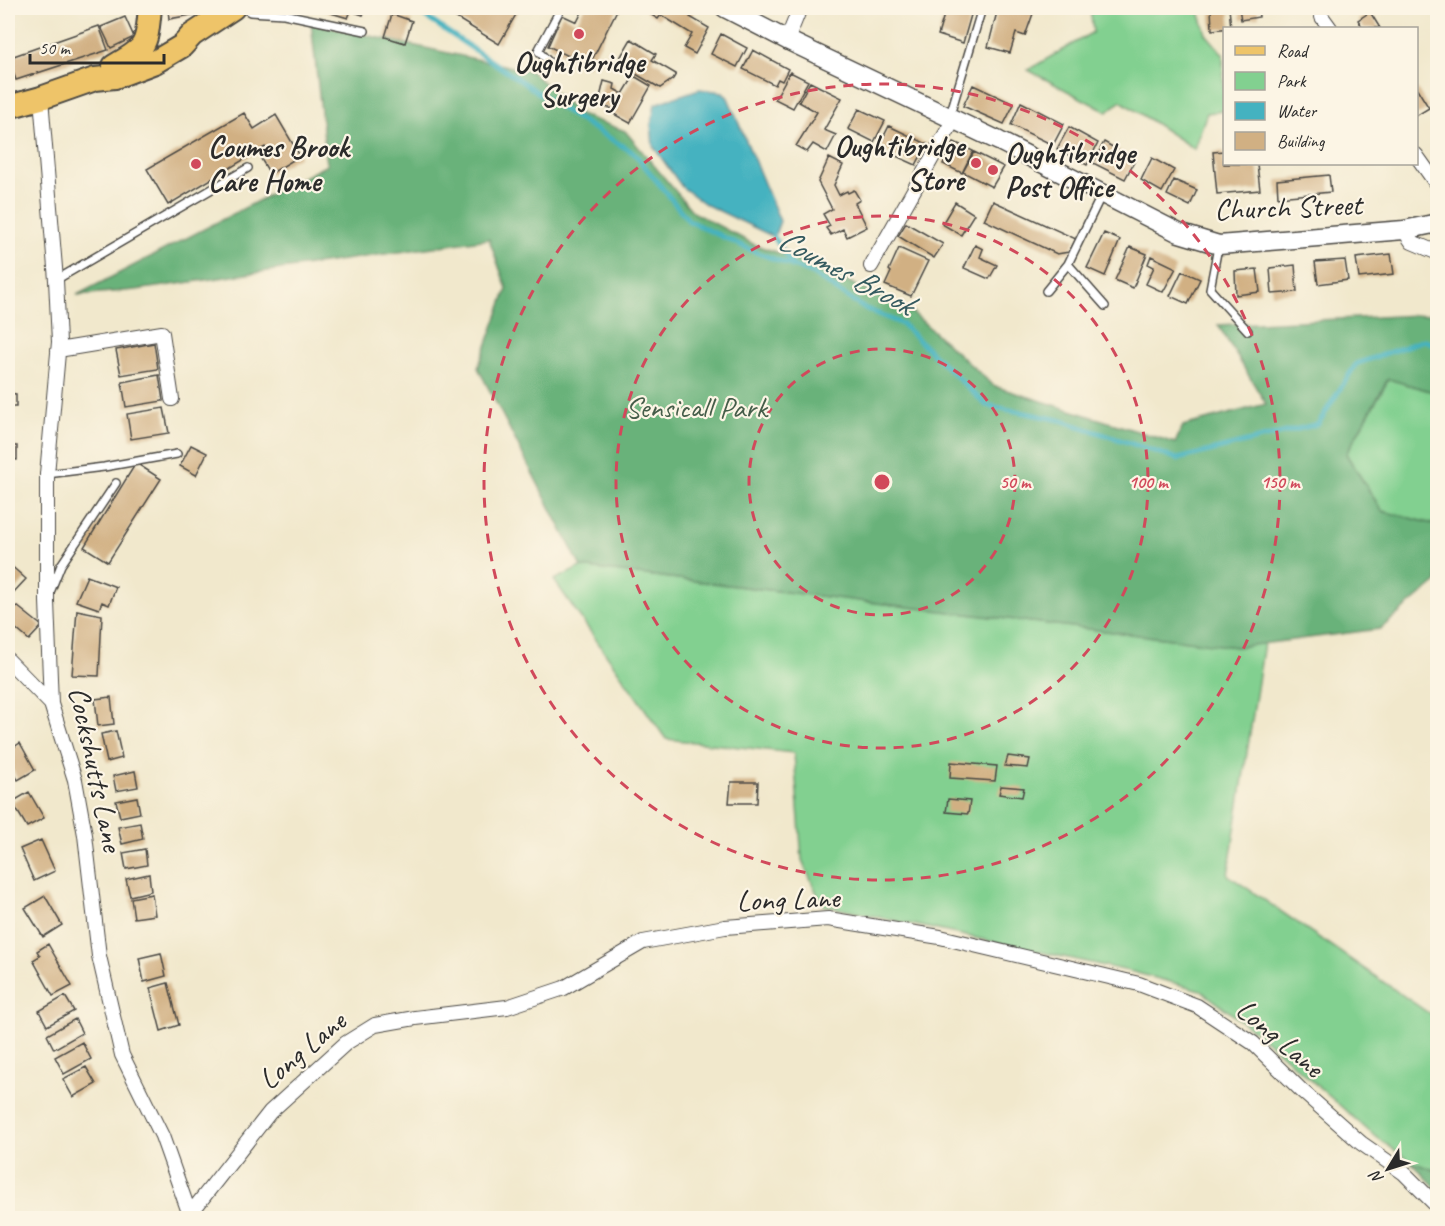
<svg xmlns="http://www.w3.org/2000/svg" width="1445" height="1226" viewBox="0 0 1445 1226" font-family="Caveat,sans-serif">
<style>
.green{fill:#82d090;stroke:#567e5e;stroke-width:1.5}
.forest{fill:#69b27a;stroke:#4a6e52;stroke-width:1.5}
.water{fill:#44b2c0;stroke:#386e76;stroke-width:1.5}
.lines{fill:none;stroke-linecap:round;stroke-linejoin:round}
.stream{stroke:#44b2c0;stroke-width:5}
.building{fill:#d1b083}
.service-casing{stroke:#494743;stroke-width:10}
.minor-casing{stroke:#494743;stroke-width:16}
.tertiary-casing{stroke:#494743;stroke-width:21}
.primary-casing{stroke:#494743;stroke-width:26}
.service{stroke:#fff;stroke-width:7}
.minor{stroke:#fff;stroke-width:14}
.tertiary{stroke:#fff;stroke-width:18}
.primary{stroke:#eec469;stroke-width:22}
.ring{fill:none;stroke:#d1495b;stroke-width:3;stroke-dasharray:10 8}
.poi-dot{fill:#d1495b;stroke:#fcf5e5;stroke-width:2}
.labels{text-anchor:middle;stroke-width:4.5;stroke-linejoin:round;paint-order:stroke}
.poi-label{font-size:30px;font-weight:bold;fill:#2b2b2b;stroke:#fcf5e5;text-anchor:start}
.street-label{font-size:30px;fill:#2b2b2b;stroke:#fcf5e5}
.park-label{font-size:30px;fill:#455d49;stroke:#fcf5e5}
.water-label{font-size:32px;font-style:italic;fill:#345a5f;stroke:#fcf5e5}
.centre{fill:#d1495b;stroke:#fcf5e5;stroke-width:3}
.ring-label{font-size:18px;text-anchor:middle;font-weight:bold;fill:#d1495b;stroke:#fcf5e5;stroke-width:4.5;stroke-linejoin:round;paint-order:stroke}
</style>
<rect width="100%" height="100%" fill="#fcf5e5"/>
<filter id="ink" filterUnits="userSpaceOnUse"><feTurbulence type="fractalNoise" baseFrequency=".0167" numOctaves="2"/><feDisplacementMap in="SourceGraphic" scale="12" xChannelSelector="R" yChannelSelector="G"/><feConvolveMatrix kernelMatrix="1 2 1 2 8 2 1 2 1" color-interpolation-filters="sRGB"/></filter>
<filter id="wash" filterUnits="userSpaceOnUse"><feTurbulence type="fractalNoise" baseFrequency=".008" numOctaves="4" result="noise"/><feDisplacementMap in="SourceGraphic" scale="24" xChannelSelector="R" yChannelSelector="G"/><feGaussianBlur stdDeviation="1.35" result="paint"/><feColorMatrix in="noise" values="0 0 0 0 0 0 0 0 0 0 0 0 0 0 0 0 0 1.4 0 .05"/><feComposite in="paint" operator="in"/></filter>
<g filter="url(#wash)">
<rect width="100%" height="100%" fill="#f1e8cc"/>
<path class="green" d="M1090,8H1198L1206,34L1223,54L1224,111L1207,113L1194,149L1121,101L1107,112L1028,70L1093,32Z
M1389,379L1437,393V525L1382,511L1346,454Z
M581,567L1237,647L1264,643L1228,875L1437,1019V1171L1411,1162L1371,1133L1261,1036L1200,990L1133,972L822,905L802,860L794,753L666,739L554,580Z"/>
<path class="forest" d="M311,23L530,71L581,115L625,131L693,212L753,244L818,267L913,313L994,386L1175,443L1183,426L1266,404L1218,325L1437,314V393L1388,379L1346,454L1382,511L1437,525V582L1380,629L1237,647L581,567L478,368L507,289L489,239L136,290L77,295L327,165Z
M1411,1162L1437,1171V1189Z"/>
<path class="water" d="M699,89L723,92L728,98L780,221L774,237L707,205L682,187L653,146L651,125L655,104Z"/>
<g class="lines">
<path class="stream" d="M415,8L421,14L573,116L634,153L689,221L753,251L811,273L862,307L902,324L986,405L1060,420L1178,459L1318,424L1356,364L1424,340L1438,346
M774,237L793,266"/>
</g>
<g id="blocks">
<path class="building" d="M99,8H116L115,11Z
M168,8H212L213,11L169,19Z
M322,8H366L363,15L351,11L348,18L321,10Z
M451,8H476L486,13L493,12L495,8H513L518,11L499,44L448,13Z
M584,8H618L589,66L548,46L562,15L577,22Z
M647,8H696L690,17L709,28L695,54L684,48L692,34L661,15L658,19L645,11Z
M946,8H973L963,43L938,35Z
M998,8H1035L1025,36L1016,33L1010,53L988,47Z
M1211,8H1229L1231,28L1212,30Z
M1239,8H1258L1259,17L1241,20Z
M1370,12L1380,28H1363L1358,20Z
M392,14L412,21L405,43L385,37Z
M125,17L134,37L111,48L101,27Z
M99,26L108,50L16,80L8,58Z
M721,34L747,48L737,67L711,54Z
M631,39L656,54L652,60L676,74L673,79L660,88L617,63Z
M753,50L788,69L782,81L778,79L775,85L743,69Z
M790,72L808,81L793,108L775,99Z
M634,76L651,86L630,123L612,113L615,109L598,106L604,81L615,84L614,89L623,94Z
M810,82L842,98L824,130L836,135L827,152L813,144L807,152L796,146L817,112L799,102Z
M973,85L1014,104L1004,124L963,106Z
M1416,87L1429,108L1416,116Z
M1021,102L1064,124L1053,145L1011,125Z
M859,109L885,121L874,142L848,129Z
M244,113L254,129L276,115L300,156L270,174L261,159L269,154L265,147L168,205L147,169Z
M889,126L927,144L916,165L878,148Z
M1069,127L1098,143L1087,165L1057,149Z
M954,142L973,151L962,173L943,164Z
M1104,142L1135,160L1125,179L1093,163Z
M1224,151V164H1257L1260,190L1217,194L1213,152Z
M974,152L1004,167L992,187L963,172Z
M829,158L843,165L834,185L839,195L847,191L848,193L854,190L860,200L855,203L867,227L847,237L843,229L831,235L826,228L830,226L823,214L832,209L818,182Z
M1152,158L1174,170L1162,192L1141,180Z
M1329,175L1331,192L1278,197L1277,180Z
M1174,180L1197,190L1190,206L1167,195Z
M993,201L1076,239L1069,252L1057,254L984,220Z
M955,202L974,214L961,235L942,224Z
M906,223L943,244L934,258L898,236Z
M1104,233L1120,240L1105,276L1087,268Z
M975,245L983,249L980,257L997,265L989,279L964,268Z
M1130,247L1147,254L1133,288L1115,280Z
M899,248L928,261L911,296L885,285L891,272L889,270Z
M1391,254L1394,274L1359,278L1356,258Z
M1151,256L1176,268L1163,292L1146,284L1154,267L1148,264Z
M1345,260L1348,280L1318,284L1315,262Z
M1295,265L1297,292L1272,294L1270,268Z
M1257,269L1260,292L1236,295L1235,271Z
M1182,271L1200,279L1188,304L1170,296Z
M154,343L158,369L121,375L116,350Z
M159,375L163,401L126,407L122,382Z
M8,393L16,394V407H8Z
M164,408L169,433L131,439L127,414Z
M191,445L207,453L196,475L180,466Z
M8,446H17V460L8,459Z
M136,463L161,479L108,562L84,547Z
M8,492H12L11,511H8Z
M8,563L26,579L13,593L8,588Z
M87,576L116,587L109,605L102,602L99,609L76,601Z
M17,606L42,626L29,640L8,622V617Z
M77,610L102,615L99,676L72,675Z
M111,697L114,724L98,726L95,699Z
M116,731L122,758L107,762L101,734Z
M20,743L35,770L18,780L8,762V751Z
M1008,756L1030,759L1028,768L1005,766Z
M951,762L997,766L995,781L950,778Z
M135,771L138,787L116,791L113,776Z
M731,782H758L757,803H729Z
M1001,786L1024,788L1022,797L999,794Z
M29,792L44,818L27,827L12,802Z
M137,797L140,813L120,817L116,801Z
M948,799L970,801L968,814L946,812Z
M140,823L143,839L122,844L118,827Z
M41,840L55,871L34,881L20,849Z
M145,849L147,865L126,869L123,853Z
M149,874L151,891L130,896L126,879Z
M152,894L155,915L134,918L131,898Z
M45,896L62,925L43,937L25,908Z
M48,944L72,986L53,996L33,960L40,956L37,951Z
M161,953L166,976L144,982L139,958Z
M168,983L179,1025L161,1031L150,988Z
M65,996L74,1011L47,1026L39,1011Z
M75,1019L82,1033L54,1049L47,1035Z
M82,1042L91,1059L64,1074L55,1057Z
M86,1067L96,1084L73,1097L63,1079Z"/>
</g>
</g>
<g filter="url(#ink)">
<use href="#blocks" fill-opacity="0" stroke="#494743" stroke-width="1.5"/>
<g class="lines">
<g class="service-casing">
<path id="service" d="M243,8L250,12L284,14L365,31
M550,63L538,51L561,8
M950,115L982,8
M1101,196L1068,264L1105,306
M1218,247L1210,289L1248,331
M56,280L248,168
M1046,291L1068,264
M47,474L104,467L177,454
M51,590L61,565L116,483"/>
</g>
<g class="minor-casing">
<path id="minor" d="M1322,17L1330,28
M787,40L800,8
M41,98L56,280L59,342L47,474V601L51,704L75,780L85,835L99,956L122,1055L162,1136L191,1218
M1416,155L1438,186
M1404,230L1412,242L1438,253
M871,266L954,119
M58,350L162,333L172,399
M8,660L51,704
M190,1214L270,1112L346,1043L375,1025L415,1018L507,1007L564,988L643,942L725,927L828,919L940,937L1139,984L1197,1006L1253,1043L1301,1090L1361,1143L1404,1173L1438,1207"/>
</g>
<g class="tertiary-casing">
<path id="tertiary" d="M725,8L787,40L999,141L1179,233L1219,245L1404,230L1438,223"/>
</g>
<g class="primary-casing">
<path id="primary" d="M114,66C148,47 146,46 150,8
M8,107L41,98L95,79L115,77L155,62L182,46L192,35L233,8"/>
</g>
<use href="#service" class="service"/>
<use href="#minor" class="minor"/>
<use href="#tertiary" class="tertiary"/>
<use href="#primary" class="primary"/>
</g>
</g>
<g class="ring">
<circle cx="882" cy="482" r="133"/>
<circle cx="882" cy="482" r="266"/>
<circle cx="882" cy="482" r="398"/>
</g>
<g class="poi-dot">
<circle cx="579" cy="34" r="6"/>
<circle cx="976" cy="163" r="6"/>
<circle cx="196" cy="164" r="6"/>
<circle cx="993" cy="170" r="6"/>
</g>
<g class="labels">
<g class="poi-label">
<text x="579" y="72" text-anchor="middle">Oughtibridge<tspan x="579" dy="34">Surgery</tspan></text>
<text x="964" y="156" text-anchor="end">Oughtibridge<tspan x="964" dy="34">Store</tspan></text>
<text x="208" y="157">Coumes Brook<tspan x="208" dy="34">Care Home</tspan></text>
<text x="1005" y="163">Oughtibridge<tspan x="1005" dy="34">Post Office</tspan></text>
</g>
<g class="street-label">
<text transform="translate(1288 207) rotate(-2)" y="10">Church Street</text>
<text transform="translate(96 769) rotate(78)" y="10">Cockshutts Lane</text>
<text transform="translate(788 899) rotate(-2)" y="10">Long Lane</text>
<text transform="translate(1280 1038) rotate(40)" y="10">Long Lane</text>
<text transform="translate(302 1050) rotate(-40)" y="10">Long Lane</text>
</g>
<g class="park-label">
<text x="696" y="417">Sensicall Park</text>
</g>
<g class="water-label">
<text transform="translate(846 271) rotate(28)" y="11">Coumes Brook</text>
</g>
</g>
<circle cx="882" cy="482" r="9" class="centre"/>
<g class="ring-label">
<text x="1015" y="488">50 m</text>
<text x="1148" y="488">100 m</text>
<text x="1280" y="488">150 m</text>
</g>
<rect width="1445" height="1226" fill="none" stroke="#fcf5e5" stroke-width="30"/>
<rect x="1223" y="27" width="195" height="138" fill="#fcf5e5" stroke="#a8a49b" stroke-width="1.5"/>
<rect x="1235" y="46" width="30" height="9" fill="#eec469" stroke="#a8a49b" stroke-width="1.5"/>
<text x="1277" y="57" font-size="18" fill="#2b2b2b">Road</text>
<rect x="1235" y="72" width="30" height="18" fill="#82d090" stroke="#a8a49b" stroke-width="1.5"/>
<text x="1277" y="87" font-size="18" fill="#2b2b2b">Park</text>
<rect x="1235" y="102" width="30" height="18" fill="#44b2c0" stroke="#a8a49b" stroke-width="1.5"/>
<text x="1277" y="117" font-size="18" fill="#2b2b2b">Water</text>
<rect x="1235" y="132" width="30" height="18" fill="#d1b083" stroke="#a8a49b" stroke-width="1.5"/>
<text x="1277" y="147" font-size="18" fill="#2b2b2b">Building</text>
<g transform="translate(1388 1169) rotate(232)" stroke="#fcf5e5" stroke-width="4.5" paint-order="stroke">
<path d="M0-4.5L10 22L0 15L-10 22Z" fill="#2b2b2b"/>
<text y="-9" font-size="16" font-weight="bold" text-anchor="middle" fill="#2b2b2b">N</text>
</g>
<path d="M30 54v9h134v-9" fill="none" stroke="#2b2b2b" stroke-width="3"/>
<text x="39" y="54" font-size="18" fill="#2b2b2b" stroke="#fcf5e5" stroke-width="4.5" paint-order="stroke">50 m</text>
</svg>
